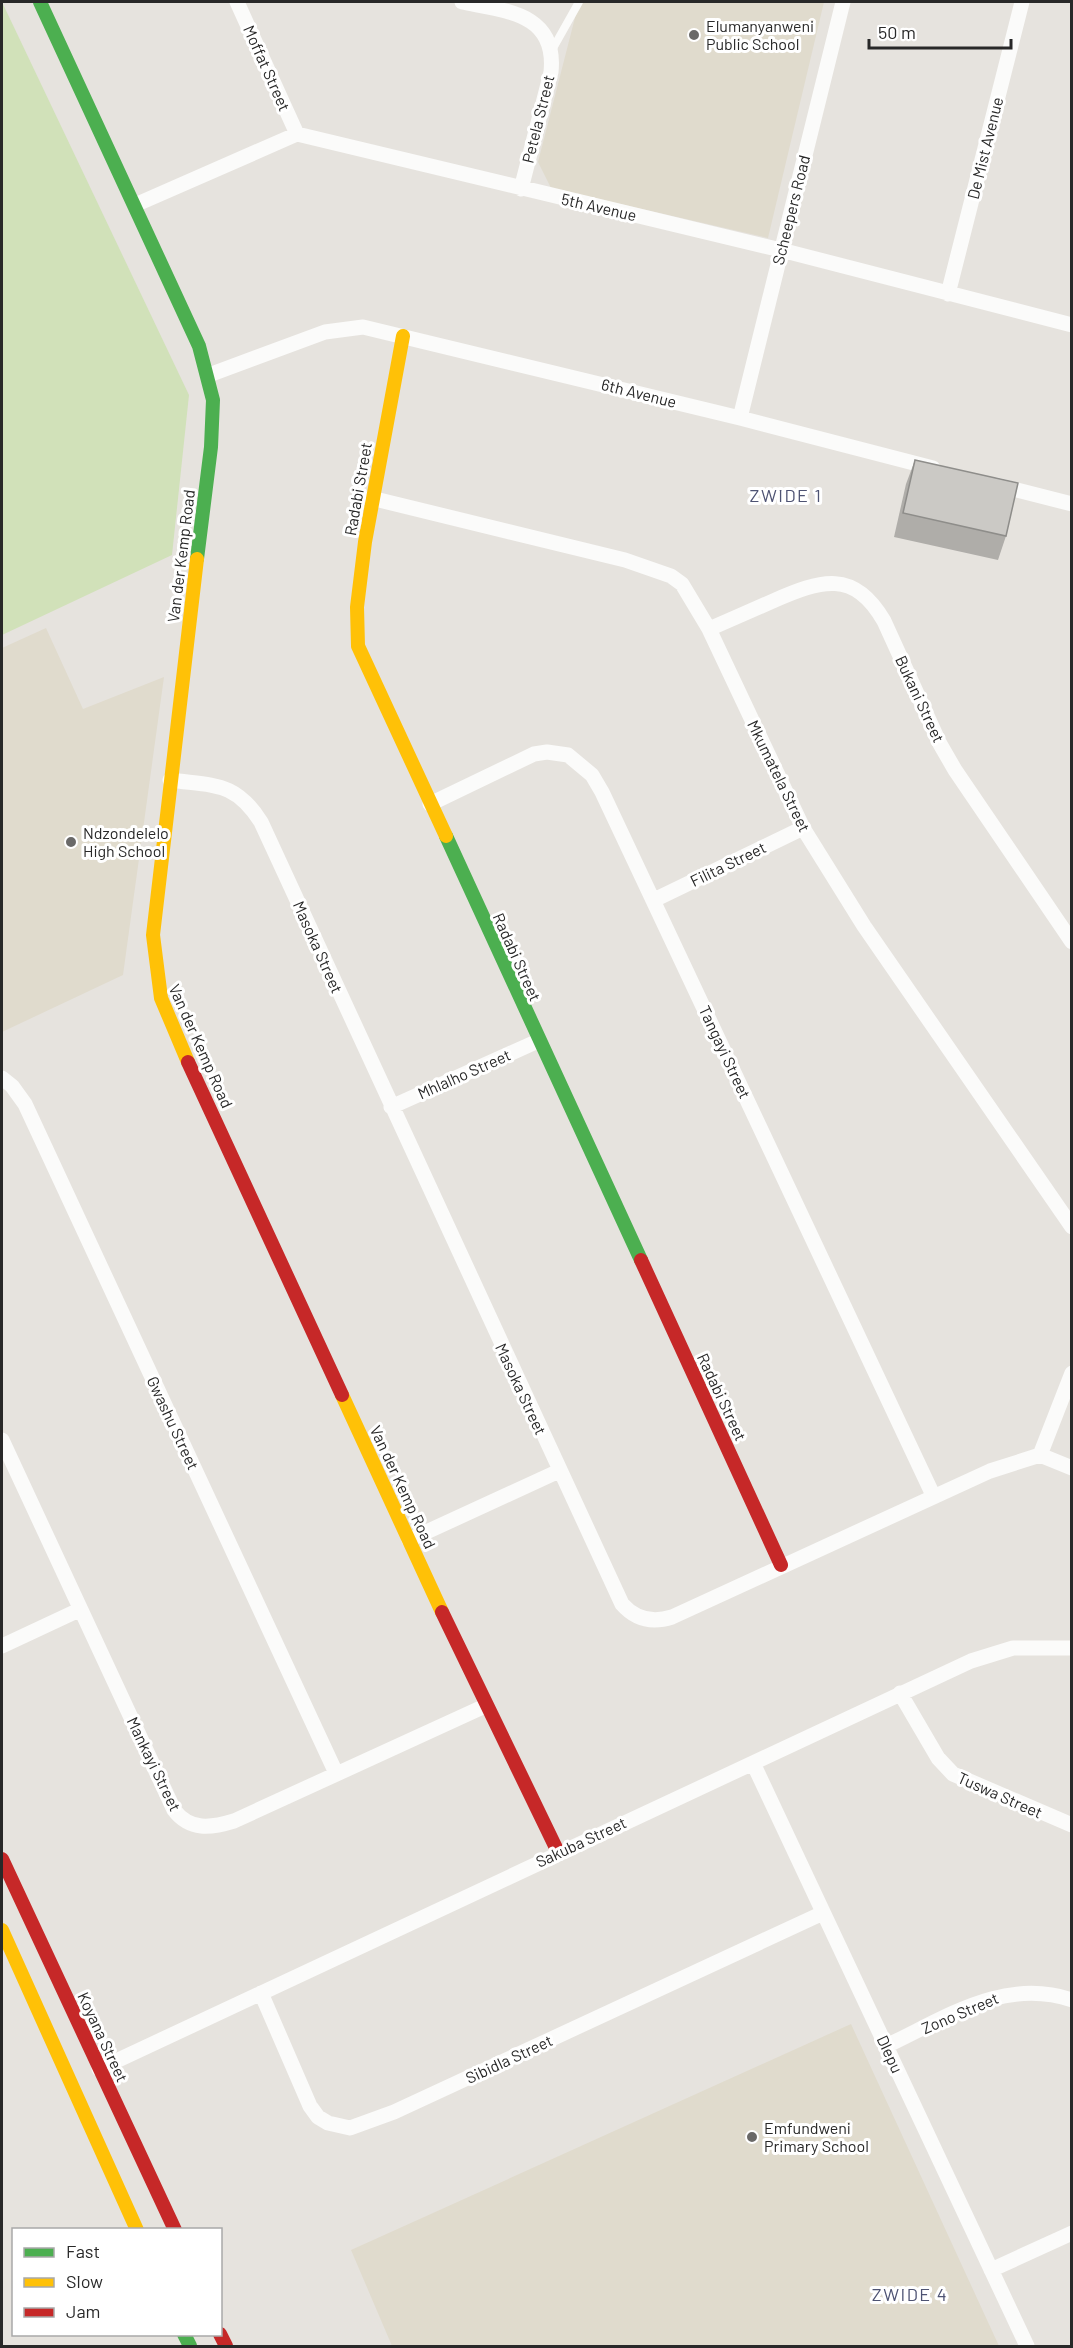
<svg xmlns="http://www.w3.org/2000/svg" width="1073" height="2348" viewBox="0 0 1073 2348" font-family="Barlow,sans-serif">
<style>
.education{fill:#e0dbcd}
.pitch{fill:#d1e1b9}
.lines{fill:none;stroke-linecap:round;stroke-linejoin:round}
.lane{stroke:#fbfbfa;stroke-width:8}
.street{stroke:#fbfbfa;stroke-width:15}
.fast{stroke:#4caf50;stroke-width:14}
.slow{stroke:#ffc107;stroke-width:14}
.jam{stroke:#c62828;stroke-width:14}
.wall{fill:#afada9}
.building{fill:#cbc9c5;stroke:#8e8d8a;stroke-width:1.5}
.poi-dot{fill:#6a6968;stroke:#fff;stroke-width:2}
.labels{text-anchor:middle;stroke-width:6;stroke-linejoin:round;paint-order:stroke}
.poi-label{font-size:16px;fill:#282828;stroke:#fff;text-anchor:start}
.street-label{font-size:16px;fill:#282828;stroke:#fff}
.neighbourhood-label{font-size:18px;letter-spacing:1.5px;fill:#4e5373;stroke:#fff}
</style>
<rect width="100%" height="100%" fill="#e6e3de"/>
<path class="education" d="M579,2H824L768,238L551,188L538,162Z
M46,628L83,709L164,677L123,975L2,1032V648Z
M851,2024L999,2346H392L351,2250Z"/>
<path class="pitch" d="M2,2L189,395L172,555L2,635Z"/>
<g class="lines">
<path class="lane" d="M552,50L579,2"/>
<path class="street" d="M237,2L297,134
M462,2C506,11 557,13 551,72L521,189
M135,205L297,134L781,250L1072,325
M948,294L1022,2
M209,375L325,332L363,327L740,418L933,468
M740,418L843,2
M997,485L1072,504
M371,498L625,560L671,576L682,584L709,629L803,828L864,926L1072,1227
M709,629C730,620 752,610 773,601C821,580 854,569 884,621L940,744L955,770L1072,942
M170,780C214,786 235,781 261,822L622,1604C636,1620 653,1623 672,1617L990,1471L1040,1455L1072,1468
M430,804L534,754L547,752L568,755L592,775L602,792L933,1495
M654,900L803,828
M2,1078L12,1086L25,1104L336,1773
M391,1107L538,1041
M2,1440L174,1810C190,1831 211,1828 234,1821L485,1706
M1040,1455L1072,1373
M409,1540L559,1471
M2,1646L79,1610
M900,1693L938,1758L953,1774L1072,1825
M753,1763L1027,2346
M261,1993L310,2106L318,2117L328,2123L350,2128L394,2112L823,1913
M886,2046C946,2018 1004,1977 1072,2000
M99,2069L971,1661L1013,1648H1072
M991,2270L1072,2233"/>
<path class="fast" d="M40,2L199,346L213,400L211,447L197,559
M446,836L641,1260
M184,2334L190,2346"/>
<path class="slow" d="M403,336L365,542L357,607L358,646L446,836
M188,1062L161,998L153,935L197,559
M342,1395L442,1612
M2,1930L137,2230"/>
<path class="jam" d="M188,1062L342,1395
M641,1260L781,1565
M442,1612L558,1852
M2,1859L175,2230
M220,2334L226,2346"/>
</g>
<path class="wall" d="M915,460L1006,536L998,560L894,537L906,484Z"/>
<path class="building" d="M915,460L1018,483L1006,536L903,513Z"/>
<g class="poi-dot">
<circle cx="694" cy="35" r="6"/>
<circle cx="71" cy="842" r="6"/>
<circle cx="752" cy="2137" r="6"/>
</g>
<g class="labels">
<g class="poi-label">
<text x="706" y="32">Elumanyanweni<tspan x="706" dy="18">Public School</tspan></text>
<text x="83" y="839">Ndzondelelo<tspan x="83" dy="18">High School</tspan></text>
<text x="764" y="2134">Emfundweni<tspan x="764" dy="18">Primary School</tspan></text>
</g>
<g class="street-label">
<text transform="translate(267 68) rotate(66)" y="6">Moffat Street</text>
<text transform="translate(538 119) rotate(-76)" y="6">Petela Street</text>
<text transform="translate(985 148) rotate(-76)" y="6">De Mist Avenue</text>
<text transform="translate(599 207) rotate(13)" y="6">5th Avenue</text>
<text transform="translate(791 210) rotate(-76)" y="6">Scheepers Road</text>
<text transform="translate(639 393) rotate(14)" y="6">6th Avenue</text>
<text transform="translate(358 489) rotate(-80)" y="6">Radabi Street</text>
<text transform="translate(181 556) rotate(-83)" y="6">Van der Kemp Road</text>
<text transform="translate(920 699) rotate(65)" y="6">Bukani Street</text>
<text transform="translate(779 776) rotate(64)" y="6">Mkumatela Street</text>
<text transform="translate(728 864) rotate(-26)" y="6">Filita Street</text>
<text transform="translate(318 947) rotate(66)" y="6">Masoka Street</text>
<text transform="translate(517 957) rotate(66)" y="6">Radabi Street</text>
<text transform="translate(201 1046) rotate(66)" y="6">Van der Kemp Road</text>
<text transform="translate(725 1052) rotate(65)" y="6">Tangayi Street</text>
<text transform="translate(464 1074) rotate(-24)" y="6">Mhlalho Street</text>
<text transform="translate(521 1389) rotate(65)" y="6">Masoka Street</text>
<text transform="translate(722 1397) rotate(65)" y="6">Radabi Street</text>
<text transform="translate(173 1423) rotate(65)" y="6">Gwashu Street</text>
<text transform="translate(403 1487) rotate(65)" y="6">Van der Kemp Road</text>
<text transform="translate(154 1764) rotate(64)" y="6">Mankayi Street</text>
<text transform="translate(1000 1795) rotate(24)" y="6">Tuswa Street</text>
<text transform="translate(581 1842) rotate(-25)" y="6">Sakuba Street</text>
<text transform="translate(960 2013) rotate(-23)" y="6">Zono Street</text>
<text transform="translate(103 2037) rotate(65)" y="6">Koyana Street</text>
<text transform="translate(890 2054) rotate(65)" y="6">Dlepu</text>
<text transform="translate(509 2059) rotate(-25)" y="6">Sibidla Street</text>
</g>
<g class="neighbourhood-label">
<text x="786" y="502">ZWIDE 1</text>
<text x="910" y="2301">ZWIDE 4</text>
</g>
</g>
<rect width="1073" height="2348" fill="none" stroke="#282828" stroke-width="6"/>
<rect x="12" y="2228" width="210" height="108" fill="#ffffff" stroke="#a9a9a9" stroke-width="1.5"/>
<rect x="24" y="2248" width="30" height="9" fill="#4caf50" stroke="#a9a9a9" stroke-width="1.5"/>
<text x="66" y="2258" font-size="18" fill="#282828">Fast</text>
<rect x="24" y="2278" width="30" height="9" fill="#ffc107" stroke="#a9a9a9" stroke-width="1.5"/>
<text x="66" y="2288" font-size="18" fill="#282828">Slow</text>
<rect x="24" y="2308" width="30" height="9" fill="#c62828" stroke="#a9a9a9" stroke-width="1.5"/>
<text x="66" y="2318" font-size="18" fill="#282828">Jam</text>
<path d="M869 39v9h142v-9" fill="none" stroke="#282828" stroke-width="3"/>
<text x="878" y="39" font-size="18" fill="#282828" stroke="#ffffff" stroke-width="4.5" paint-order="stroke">50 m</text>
</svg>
